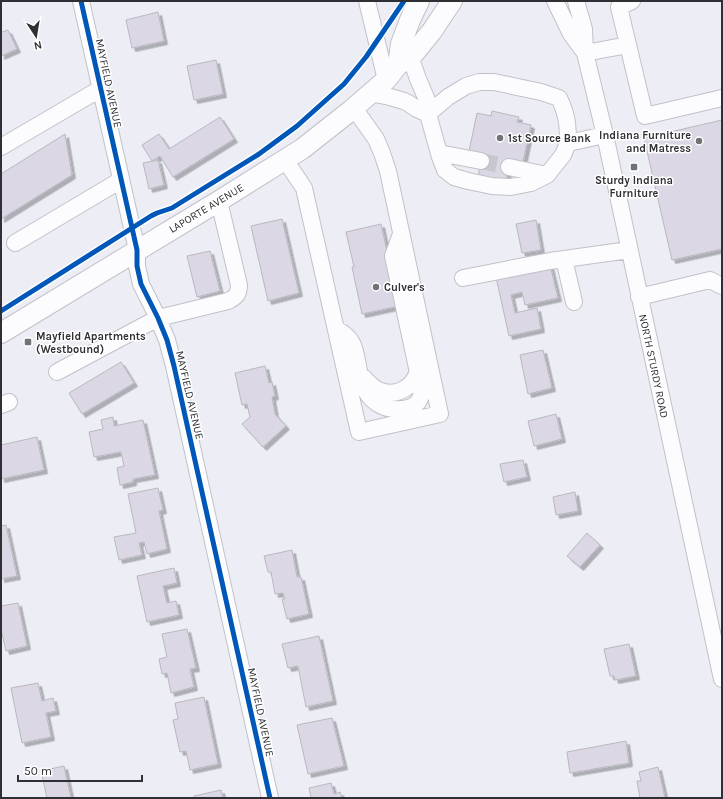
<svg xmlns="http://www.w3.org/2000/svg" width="723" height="799" viewBox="0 0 723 799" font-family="Karla,sans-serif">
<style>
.building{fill:#dbd7e5;stroke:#b9b8be;filter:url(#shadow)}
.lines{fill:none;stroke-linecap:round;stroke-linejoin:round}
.minor-tunnel{stroke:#c6c7cf;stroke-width:16;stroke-dasharray:16 8;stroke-linecap:butt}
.minor-casing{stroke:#c1c2c8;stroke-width:18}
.major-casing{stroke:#c1c2c8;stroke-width:22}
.minor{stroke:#fcfcfe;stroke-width:16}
.major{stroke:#fcfcfe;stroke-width:20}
.cycleway-casing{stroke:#fff;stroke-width:8}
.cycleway{stroke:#0057b8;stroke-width:5}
.poi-dot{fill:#717278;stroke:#fff;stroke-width:1.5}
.labels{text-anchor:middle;stroke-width:3;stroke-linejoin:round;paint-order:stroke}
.street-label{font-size:11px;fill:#2f3035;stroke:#fff}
.poi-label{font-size:11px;font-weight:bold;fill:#2f3035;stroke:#fff;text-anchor:start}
</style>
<defs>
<filter id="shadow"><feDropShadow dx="3.5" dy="3.5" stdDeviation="0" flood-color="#0004"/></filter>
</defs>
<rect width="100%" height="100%" fill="#ecedf5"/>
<path class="building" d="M158,12L164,41L132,48L126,20Z
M8,30L17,49L1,56V31L2,32Z
M216,60L223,94L194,100L187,66Z
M492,111L519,117L517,122L531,125L523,162L510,159L506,181L478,176L483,153L469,151L477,113L491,116Z
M220,117L234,139L173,177L160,156L152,161L142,145L159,134L169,149Z
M722,120V249L672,260L644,138Z
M65,134L72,175L1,219V174Z
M158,160L164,185L149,189L143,163Z
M282,219L299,293L268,301L251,226Z
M536,220L541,250L522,253L516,224Z
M381,224L399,306L362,314L352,267H354L346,232Z
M210,251L220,291L197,297L187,256Z
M550,265L558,298L525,305L522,292L511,295L515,313L537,308L541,329L509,336L496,277Z
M543,350L552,388L528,394L520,355Z
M121,362L134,383L82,414L69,393Z
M265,366L269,383L272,382L275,396L272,397L275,414L286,426L263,447L242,424L250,417L247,404L242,405L235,373Z
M556,414L562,439L534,446L528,421Z
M113,417L114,426L143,420L155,475L133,479V482L120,485L117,468L124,466L121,452L94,457L89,432L103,429L101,420Z
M37,437L44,470L1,479V445Z
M523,460L527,477L504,482L500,464Z
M158,488L163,510L159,511L167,549L147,554L144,542L139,543L142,555L119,560L114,537L136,533L128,494Z
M575,492L578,511L556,515L553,497Z
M6,525L17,576L1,579V526Z
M587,533L600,545L580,567L567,556Z
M292,550L297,577H301L309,614L287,619L282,599H285L283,593L275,594L271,572H268L264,556Z
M174,568L177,583L163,586L167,603L176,601L179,615L147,622L137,576Z
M18,603L27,646L6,651L1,629V606Z
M187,629L196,668L190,669L194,687L171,693L167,673L162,674L159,659L167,657L162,634Z
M319,636L333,701L306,707L298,666L288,668L282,644Z
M629,644L636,676L615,680L614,676H610L604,649Z
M38,683L42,701L53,698L56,711L46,713L51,737L22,743L11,688Z
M204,697L218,764L190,770L186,751L180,752L173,720L178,719L175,703Z
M332,718L344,766L308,774L297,725Z
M626,741L629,763L570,773L567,752Z
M64,766L71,798H47L41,771Z
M658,767L665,798H640L637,781H641L639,772Z
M331,783L334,794L340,792L342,798H311L309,788Z
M221,790L223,798H194V796Z"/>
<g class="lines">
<path class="minor-tunnel" d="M481,161L509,167"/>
<g class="minor-casing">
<path id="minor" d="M81,1L137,250V266L141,284L158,318L167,340L174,366L270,798
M367,1L386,80
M555,1L571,34L585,53
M576,1L584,29L585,53L605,135L722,679
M632,1L619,7L645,116L722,98
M585,53L628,45
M370,93L390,97L404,101L408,103L417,109L428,114L427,100L418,79L410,56
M568,143L563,155L547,175L531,183L511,187L492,186L468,181L454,177L445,170L440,157L428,114L448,97L466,86L479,82H494L541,92L559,98C567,114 568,125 568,143L605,135
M1,147L100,89
M439,153L481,161
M285,160L304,188L359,432L440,414L388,171L382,153L376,139L354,108
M509,167L547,175
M15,243L121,180
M564,259L574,302
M463,278L550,261L629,250
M639,297L710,280L722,286
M336,329C342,332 348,336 352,343C358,355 357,369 362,382C369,404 389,414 411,407C419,404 421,398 422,391L393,256L401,234
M57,372L158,318L175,314L228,301C236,297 239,294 239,285L219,201
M363,377C368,382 372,387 378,390C395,398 414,388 418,370
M1,405L9,402"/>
</g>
<g class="major-casing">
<path id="major" d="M398,65L401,44L410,20L419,1
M1,333L219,201L302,149L349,112L386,80L398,65L415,52L432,31L452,1"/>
</g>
<use href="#minor" class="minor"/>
<use href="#major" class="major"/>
<g class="cycleway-casing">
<path id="cycleway" d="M81,1L137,250V266L141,284L158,318L167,340L174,366L270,798
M1,311L151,216L157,213L172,208L188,198L259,154L297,126L344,84L366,57L404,1"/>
</g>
<use href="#cycleway" class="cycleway"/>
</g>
<g class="poi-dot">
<circle cx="500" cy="138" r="4"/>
<circle cx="699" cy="141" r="4"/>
<rect x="630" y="163" width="8" height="8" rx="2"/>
<circle cx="376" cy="287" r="4"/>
<rect x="24" y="338" width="8" height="8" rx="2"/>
</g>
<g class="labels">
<g class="street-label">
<text transform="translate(109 83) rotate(78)" y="4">MAYFIELD AVENUE</text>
<text transform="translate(206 208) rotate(-31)" y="4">LAPORTE AVENUE</text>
<text transform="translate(654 366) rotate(78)" y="4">NORTH STURDY ROAD</text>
<text transform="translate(190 395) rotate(77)" y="4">MAYFIELD AVENUE</text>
<text transform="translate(261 712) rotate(78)" y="4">MAYFIELD AVENUE</text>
</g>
<g class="poi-label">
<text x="691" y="139" text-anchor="end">Indiana Furniture<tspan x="691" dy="13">and Matress</tspan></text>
<text x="508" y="142">1st Source Bank</text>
<text x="634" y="184" text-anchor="middle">Sturdy Indiana<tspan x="634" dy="13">Furniture</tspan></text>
<text x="384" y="291">Culver's</text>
<text x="36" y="340">Mayfield Apartments<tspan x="36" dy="13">(Westbound)</tspan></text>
</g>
</g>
<rect width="723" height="799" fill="none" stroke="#2f3035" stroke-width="4"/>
<g transform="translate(36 36) rotate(168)" stroke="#ffffff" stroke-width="3" paint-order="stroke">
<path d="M0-3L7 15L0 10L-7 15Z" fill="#2f3035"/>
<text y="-6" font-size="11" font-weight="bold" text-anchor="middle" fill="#2f3035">N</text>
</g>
<path d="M18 775v6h124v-6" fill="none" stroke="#2f3035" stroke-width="2"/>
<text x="24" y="775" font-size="12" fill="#2f3035" stroke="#ffffff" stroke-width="3" paint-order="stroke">50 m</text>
</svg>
